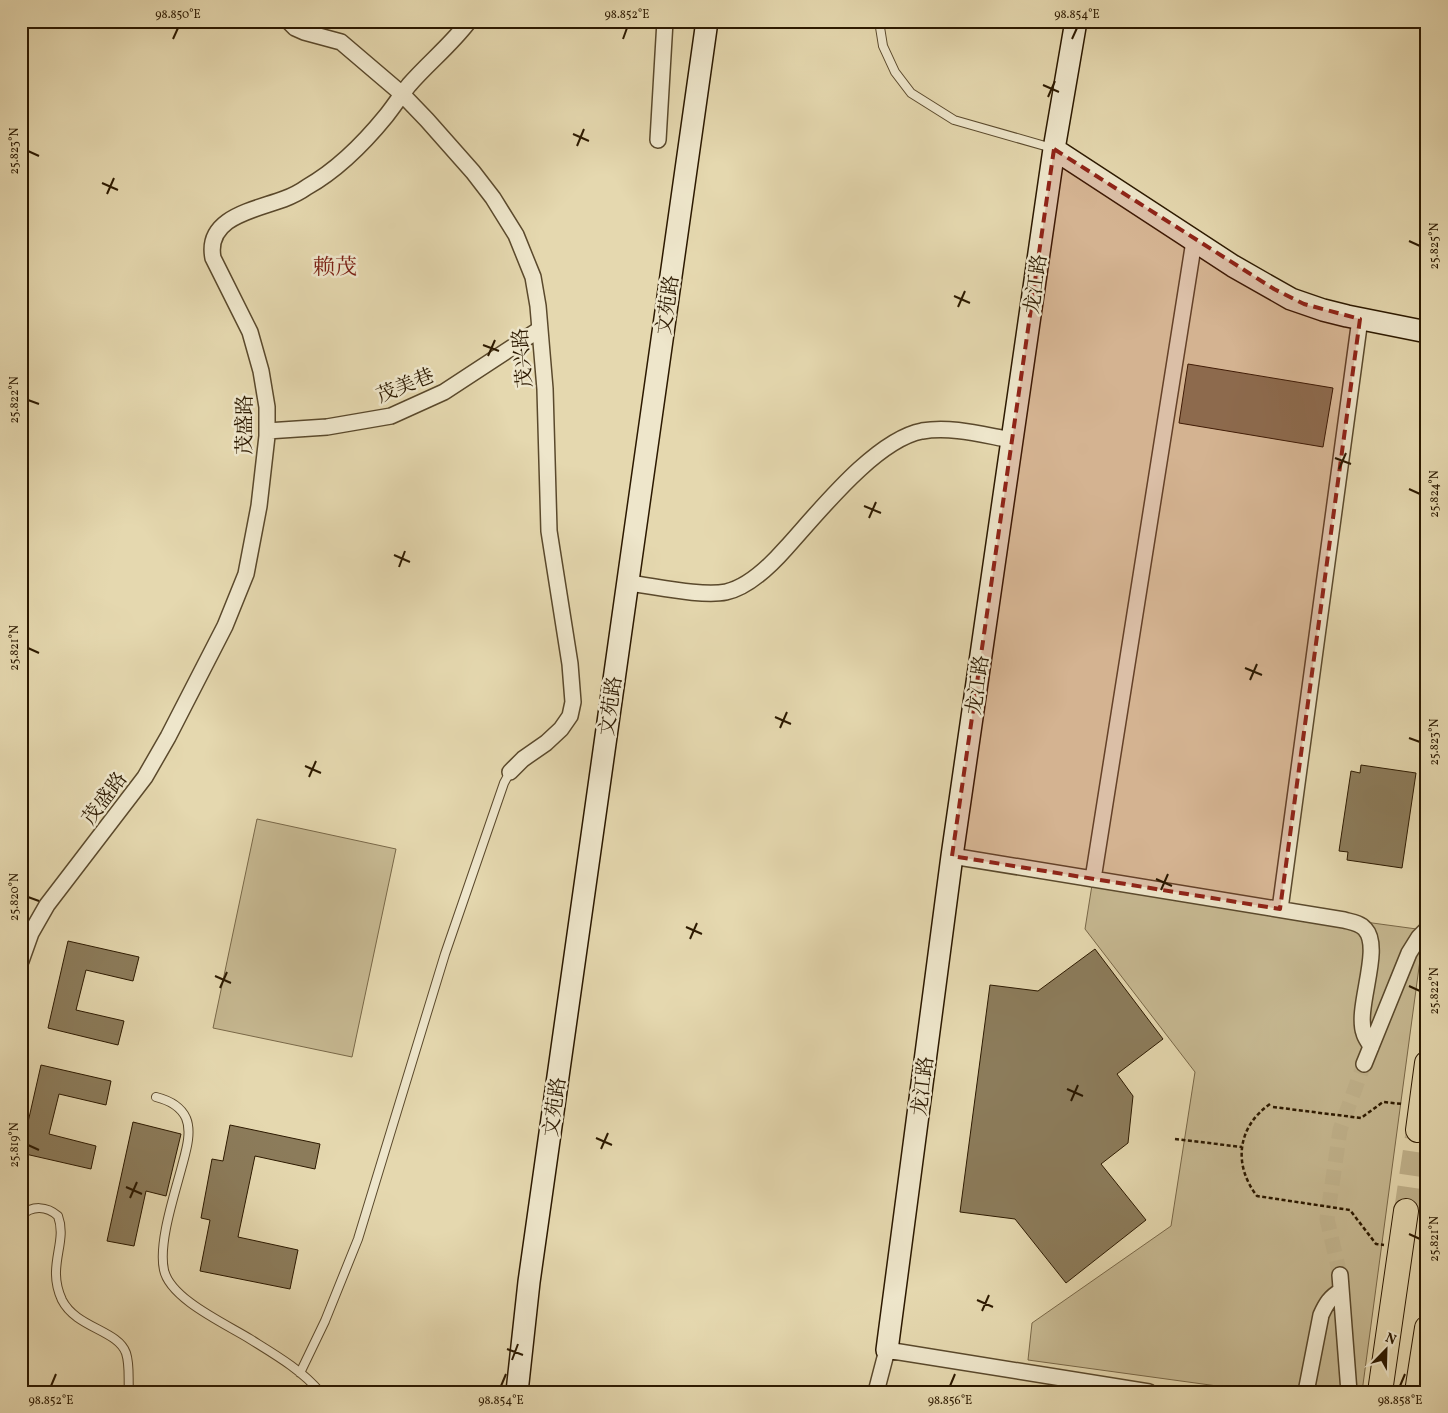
<svg xmlns="http://www.w3.org/2000/svg" width="1448" height="1413" viewBox="0 0 1448 1413" font-family="Vollkorn,'Noto Serif SC',serif">
<style>
.green{fill:#c6b891;stroke:#796848}
.building{fill:#8c7c5b;stroke:#2c1900}
.lines{fill:none;stroke-linecap:round;stroke-linejoin:round}
.street-tunnel{stroke:#c0b28c;stroke-width:15;stroke-dasharray:15 8;stroke-linecap:butt}
.primary-tunnel{stroke:#c0b28c;stroke-width:24;stroke-dasharray:24 12;stroke-linecap:butt}
.lane-casing{stroke:#5a492c;stroke-width:10}
.street-casing{stroke:#5a492c;stroke-width:18}
.secondary-casing{stroke:#2c1900;stroke-width:24}
.primary-casing{stroke:#2c1900;stroke-width:26}
.path{stroke:#2c1900;stroke-width:2.5;stroke-dasharray:4 2.5;stroke-linecap:butt}
.lane{stroke:#eee6cb;stroke-width:8}
.street{stroke:#eee6cb;stroke-width:15}
.secondary{stroke:#eee6cb;stroke-width:21}
.primary{stroke:#e5d8af;stroke-width:24}
.marked{fill:#8f2418;fill-opacity:0.2;stroke:#8f2418;stroke-width:4;stroke-dasharray:10 6;stroke-linejoin:round}
.ticks{fill:none;stroke:#2c1900;stroke-width:2}
.labels{text-anchor:middle;stroke-width:5;stroke-linejoin:round;paint-order:stroke}
.street-label{font-size:20px;fill:#2c1900;stroke:#eee6cb}
.quarter-label{font-size:22px;fill:#7a1f14;stroke:#eee6cb}
.neatline{fill:none;stroke:#2c1900;stroke-width:2}
.ticks-label{font-size:12px;text-anchor:middle;fill:#2c1900}
</style>
<rect width="100%" height="100%" fill="#e5d8af"/>
<filter id="stains"><feTurbulence type="fractalNoise" baseFrequency=".004" numOctaves="4"/><feColorMatrix values="0 0 0 0 .2 0 0 0 0 .09 0 0 0 0 .02 0 0 0 .5 -.17"/></filter>
<radialGradient id="worn" r=".72"><stop offset=".6" stop-color="#630" stop-opacity="0"/><stop offset="1" stop-color="#630" stop-opacity=".3"/></radialGradient>
<path class="green" d="M257,819L396,849L352,1057L213,1028Z
M1092,885L1424,930L1362,1392H1261L1028,1360L1032,1323L1171,1226L1195,1072L1085,929Z"/>
<path class="building" d="M1188,364L1333,388L1323,447L1179,423Z
M1361,765L1416,773L1402,868L1347,860L1348,852L1339,851L1351,771L1360,773Z
M68,941L139,957L133,981L86,970L76,1010L124,1021L118,1045L48,1028Z
M1095,949L1163,1039L1117,1074L1133,1096L1128,1143L1101,1164L1146,1220L1066,1283L1015,1219L960,1212L990,985L1038,991Z
M41,1065L111,1081L106,1105L59,1094L49,1134L96,1146L91,1169L21,1153Z
M133,1122L181,1134L166,1196L146,1191L134,1246L107,1241Z
M230,1125L320,1144L315,1169L255,1156L238,1237L298,1250L290,1289L200,1271L210,1220L201,1218L212,1159L223,1161Z"/>
<g class="lines">
<path class="street-tunnel" d="M1340,1275L1327,1219L1340,1130L1364,1064"/>
<path class="primary-tunnel" d="M1406,1211L1418,1130"/>
<g class="lane-casing">
<path id="lane" d="M879,21L883,46L895,72L911,93L954,120L1052,148
M156,1097C168,1100 180,1105 186,1118C192,1132 186,1151 182,1166C175,1193 158,1243 164,1270C170,1299 226,1324 250,1339C274,1354 302,1370 320,1392
M21,1216C32,1205 47,1206 58,1216C68,1243 46,1266 62,1300C76,1328 118,1330 126,1353C130,1365 128,1379 129,1392
M300,1373L325,1321L358,1239L445,954L504,783L510,772"/>
</g>
<g class="street-casing">
<path id="street" d="M288,21L295,28L304,32L341,42L402,94L427,120L473,172L493,198L516,235L533,277L538,306L545,389L549,531L570,664L573,702L570,716L561,729L546,743L523,759L510,772
M658,140L665,21
M267,431L327,427L391,416L444,392L540,329
M628,583C654,586 702,597 726,592C749,587 771,565 786,548C818,513 875,440 922,431C952,426 983,435 1012,440
M952,856L1344,920C1351,922 1360,923 1365,929C1383,948 1355,1008 1364,1033C1365,1038 1369,1042 1371,1047
M1093,879L1194,241
M1280,909L1360,319
M21,961L31,933L47,905L145,777L168,737L225,626L246,574L259,506L267,436V407L261,371L250,332L213,258C205,217 255,210 284,199C292,196 300,192 307,187C337,170 364,143 386,116C394,106 401,95 409,85C428,63 451,45 469,21
M1364,1064L1409,953L1419,937L1427,929
M1340,1275L1349,1392
M876,1392L887,1350L1149,1392
M1306,1392L1321,1315C1326,1304 1330,1297 1341,1291"/>
</g>
<g class="secondary-casing">
<path id="secondary" d="M1054,149L1233,266L1291,299L1323,310L1347,316L1427,332
M887,1350L952,856L1054,149L1076,21
M517,1392L529,1282L707,21"/>
</g>
<g class="primary-casing">
<path id="primary" d="M1418,1130L1427,1063
M1380,1392L1406,1211
M1417,1392L1427,1328"/>
</g>
<path class="path" d="M1270,1104C1237,1127 1233,1165 1257,1196L1350,1210L1376,1244L1384,1245
M1273,1107L1361,1118L1383,1102L1403,1104
M1175,1139L1242,1147
M1423,1203L1427,1176"/>
<use href="#lane" class="lane"/>
<use href="#street" class="street"/>
<use href="#secondary" class="secondary"/>
<use href="#primary" class="primary"/>
</g>
<path class="marked" d="M1054,149L1274,289L1304,304L1360,319L1280,909L952,856Z"/>
<path class="ticks" d="M173,39L178,28M623,39L627,28M1072,39L1077,28M1043,85L1059,92M1048,97L1055,81M573,134L589,141M577,146L584,129M28,151L39,156M102,183L118,190M107,194L114,178M1409,241L1420,246M954,296L970,303M958,307L965,291M483,345L499,351M488,356L495,340M28,400L39,404M1335,458L1351,464M1339,469L1346,453M1409,489L1420,494M864,506L881,513M869,518L876,502M394,555L410,562M399,567L405,551M28,648L39,653M1245,668L1262,675M1250,680L1257,664M775,717L791,724M780,728L787,712M1409,738L1420,742M305,766L321,773M309,777L316,761M1156,879L1172,886M1161,890L1168,874M28,897L39,901M686,927L702,934M690,939L697,923M215,976L231,983M1409,986L1420,991M220,988L227,972M1067,1089L1083,1096M1071,1101L1078,1085M596,1138L612,1145M28,1145L39,1150M601,1149L608,1133M126,1187L142,1194M130,1198L137,1182M1409,1234L1420,1239M977,1300L993,1307M982,1311L989,1295M507,1349L523,1355M512,1360L518,1344M51,1386L56,1374M501,1386L506,1374M950,1386L955,1374M1400,1386L1405,1374"/>
<g class="labels">
<g class="street-label">
<text transform="translate(1035 284) rotate(-82)" y="7">龙江路</text>
<text transform="translate(667 305) rotate(-82)" y="7">文苑路</text>
<text transform="translate(522 358) rotate(-95)" y="7">茂兴路</text>
<text transform="translate(405 385) rotate(-22)" y="7">茂美巷</text>
<text transform="translate(244 425) rotate(-90)" y="7">茂盛路</text>
<text transform="translate(977 685) rotate(-82)" y="7">龙江路</text>
<text transform="translate(610 706) rotate(-82)" y="7">文苑路</text>
<text transform="translate(104 798) rotate(-53)" y="7">茂盛路</text>
<text transform="translate(922 1086) rotate(-83)" y="7">龙江路</text>
<text transform="translate(554 1107) rotate(-82)" y="7">文苑路</text>
</g>
<g class="quarter-label">
<text x="335" y="274">赖茂</text>
</g>
</g>
<rect width="1448" height="1413" fill="none" stroke="#e5d8af" stroke-width="55"/>
<g transform="translate(1386 1350) rotate(23)" stroke="#eee6cb" stroke-width="4" paint-order="stroke">
<path d="M0-4L9 19L0 12L-9 19Z" fill="#2c1900"/>
<text y="-8" font-size="14" font-weight="bold" text-anchor="middle" fill="#2c1900">N</text>
</g>
<rect x="28" y="28" width="1392" height="1358" class="neatline"/>
<g class="ticks-label">
<text x="178" y="18">98.850°E</text>
<text x="627" y="18">98.852°E</text>
<text x="1077" y="18">98.854°E</text>
<text transform="translate(14 151) rotate(-90)" y="4">25.823°N</text>
<text transform="translate(1434 246) rotate(-90)" y="4">25.825°N</text>
<text transform="translate(14 400) rotate(-90)" y="4">25.822°N</text>
<text transform="translate(1434 494) rotate(-90)" y="4">25.824°N</text>
<text transform="translate(14 648) rotate(-90)" y="4">25.821°N</text>
<text transform="translate(1434 742) rotate(-90)" y="4">25.823°N</text>
<text transform="translate(14 897) rotate(-90)" y="4">25.820°N</text>
<text transform="translate(1434 991) rotate(-90)" y="4">25.822°N</text>
<text transform="translate(14 1145) rotate(-90)" y="4">25.819°N</text>
<text transform="translate(1434 1239) rotate(-90)" y="4">25.821°N</text>
<text x="51" y="1404">98.852°E</text>
<text x="501" y="1404">98.854°E</text>
<text x="950" y="1404">98.856°E</text>
<text x="1400" y="1404">98.858°E</text>
</g>
<rect width="100%" height="100%" filter="url(#stains)"/>
<rect width="100%" height="100%" fill="url(#worn)"/>
</svg>
